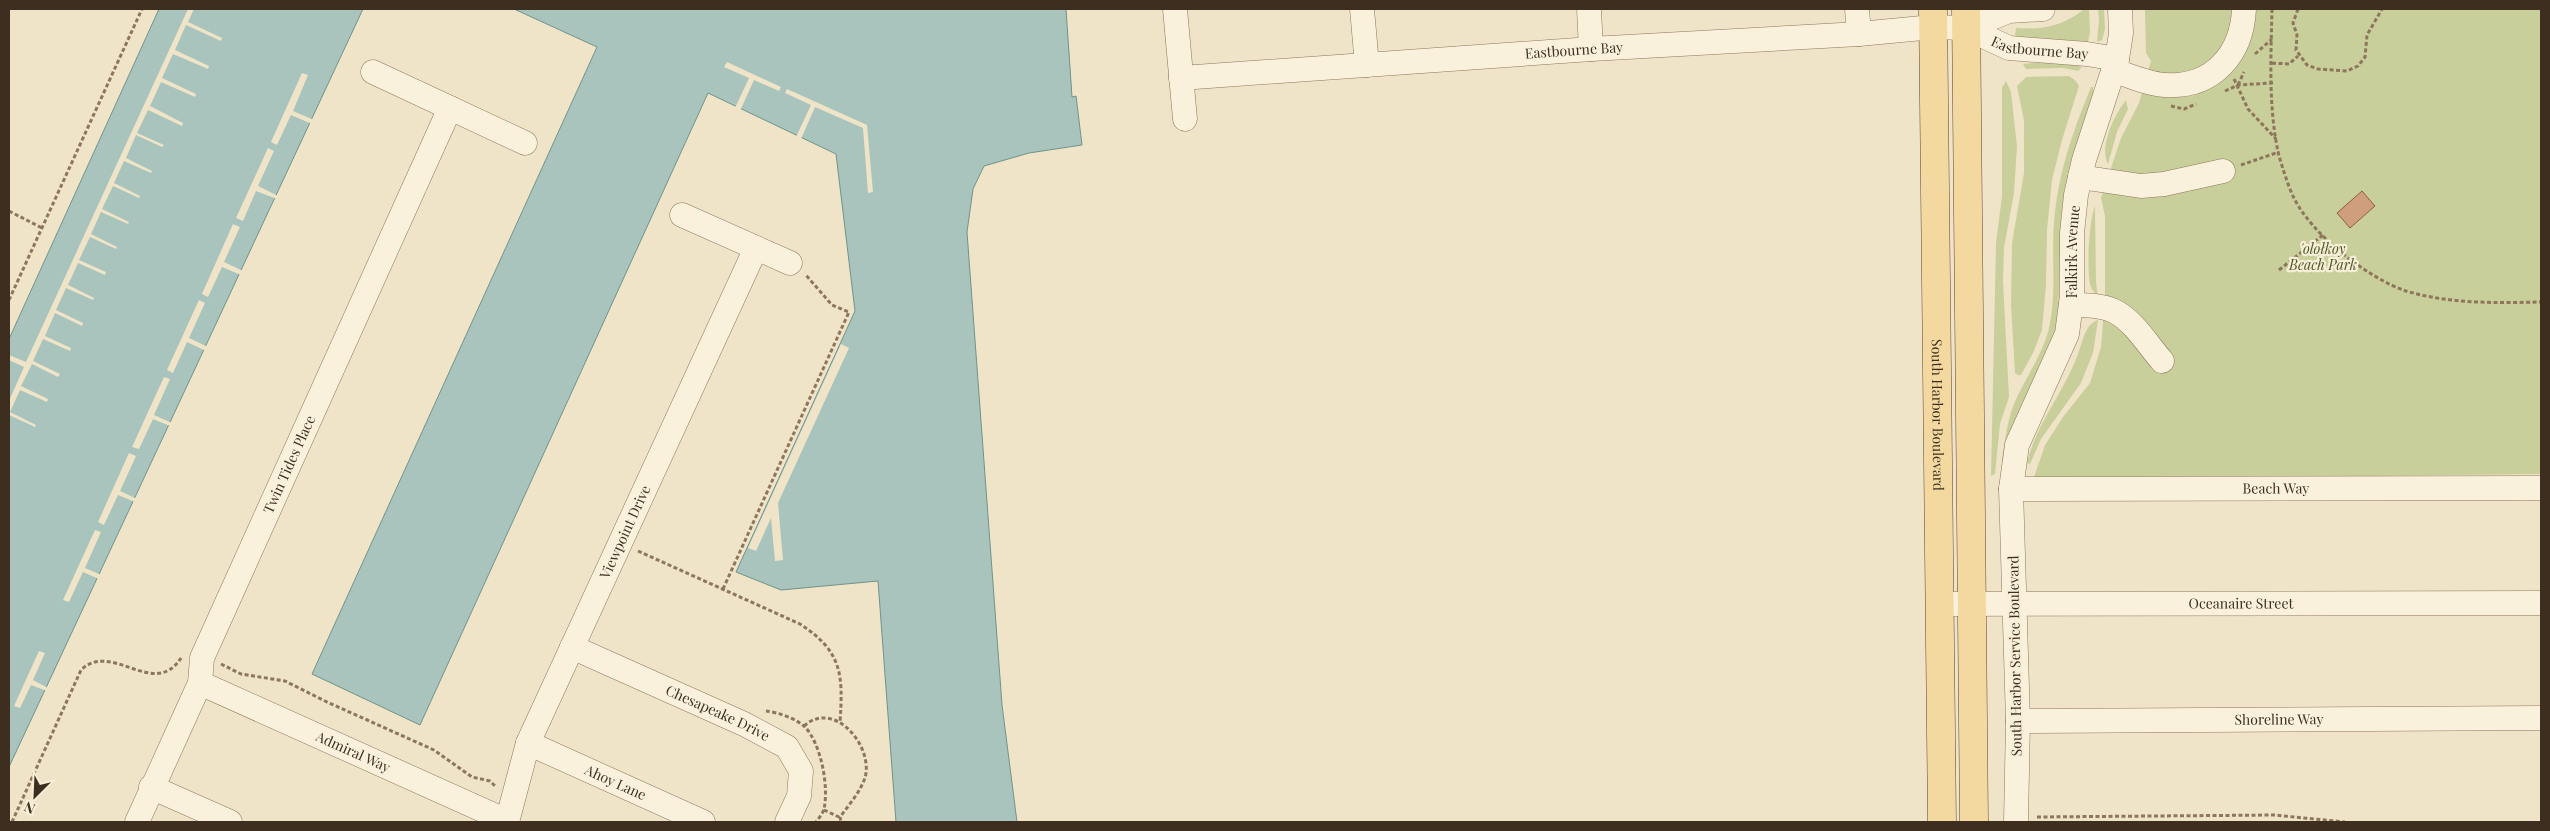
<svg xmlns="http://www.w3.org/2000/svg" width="2550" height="831" viewBox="0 0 2550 831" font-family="'Playfair Display',serif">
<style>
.green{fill:#c9cf9b}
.water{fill:#a9c4bc;stroke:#6f938a}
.pier{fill:#f0e4c8}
.building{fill:#cf9f7d;stroke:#8d5f41}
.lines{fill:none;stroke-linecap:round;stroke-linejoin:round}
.minor-casing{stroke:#8d765c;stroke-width:25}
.major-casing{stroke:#5b4430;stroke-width:29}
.path{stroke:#8d765c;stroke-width:3;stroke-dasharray:4 2.5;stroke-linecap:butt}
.minor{stroke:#faf1dc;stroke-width:24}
.major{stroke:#f3d9a0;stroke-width:28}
.labels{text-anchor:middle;stroke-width:4.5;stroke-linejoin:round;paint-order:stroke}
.street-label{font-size:14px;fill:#3d2e20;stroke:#f7eed8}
.park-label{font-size:14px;font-style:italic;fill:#4d5a26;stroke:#f7eed8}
</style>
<rect width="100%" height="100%" fill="#f0e4c8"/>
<path class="green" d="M2084,9H2089L2090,32L2088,42L2015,36L2016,28C2042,30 2064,26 2084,9Z
M2098,9H2104L2105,29L2102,40L2097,42L2099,19Z
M2145,9H2541V474L2036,480L2034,477L2045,445L2063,417L2090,383L2101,347L2105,298V216L2101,198L2121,138L2139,103L2151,61L2146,53Z
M2032,63H2069L2082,67L2078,71L2063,68L2026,69L2023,64Z
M2069,76L2075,80L2079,86L2062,140L2052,180L2047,230L2046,285L2042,330L2033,353L2021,375H2018L2015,373L2011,306L2012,243L2024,173V121L2017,86L2026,77Z
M2006,81L2011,92L2017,146L2014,193L2004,248L2003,281L2009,397L2000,424L1995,474L1991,476L1996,243L2002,196V88Z
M2091,87H2093V96L2065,188L2061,221L2058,322L2052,346L2021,406L2010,436L2005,463L2002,459C2005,441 2007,421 2014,404C2025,378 2042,356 2049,328C2057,293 2051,257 2054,222C2058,173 2073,131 2091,87Z
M2126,100L2128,109L2117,132L2108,164C2099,147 2114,115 2126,100Z
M2095,206L2096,283L2098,297C2096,294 2092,290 2091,287C2086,274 2089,219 2095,206Z
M2098,320L2093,353L2081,383L2041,439L2030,464L2027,463C2037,421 2067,389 2080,348C2084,337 2086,324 2098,320Z"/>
<path class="water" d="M159,9H363L9,767V339Z
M514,9H1066L1072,97L1076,96L1082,145L1029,153L984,166L973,189L967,232L1002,705L1017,822H896L878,581L781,590L736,572L855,311L836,154L708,93L420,725L312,674L597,47Z"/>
<path class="pier" d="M188,9H194L188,22L222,38L221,41L186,25L175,50L209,66L208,69L173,54L162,78L196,94L195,97L161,82L150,106L183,123L182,126L148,110L137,133L164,145L162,147L136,135L126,158L152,171L151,173L124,161L114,183L140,196L139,198L113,186L102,209L129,222L128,224L101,212L91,234L117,247L116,249L90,237L79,260L106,272L105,275L78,263L68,285L94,298L93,300L66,288L56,310L83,323L82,326L55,313L45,336L71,348L70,351L43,339L33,361L60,374L58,377L32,364L21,386L48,399L47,402L20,390L10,412L36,425L35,427L9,415V401L24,367L9,360V355L26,362Z
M727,62L781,87L779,91L754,80L740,111L735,108L749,78L724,67Z
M302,73L308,75L293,111L314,120L312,124L291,115L277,145L271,142Z
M787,89L867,125L873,192L868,193L863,128L815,107L801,139L796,137L811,105L785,93Z
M268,148L274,151L258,186L278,196L277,199L256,191L243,221L236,218Z
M233,224L240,227L224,262L243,271L241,275L222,267L208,297L202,294Z
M199,300L205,303L189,338L208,347L206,351L187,342L173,373L167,370Z
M841,344L849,348L778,503L783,560L775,561L771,518L756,551L748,548Z
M164,377L170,379L154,415L172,423L170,426L153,419L139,449L132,447Z
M129,453L136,456L120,491L137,499L135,502L118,495L104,525L98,522Z
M95,530L101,532L85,568L101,575L99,579L83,572L69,602L63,600Z
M39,651L45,653L33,680L48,688L47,691L31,685L20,708L14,706Z"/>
<path class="building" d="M2362,191L2375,206L2350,228L2337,213Z"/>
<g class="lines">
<g class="minor-casing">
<g id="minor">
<path d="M1175,9L1185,119"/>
<path d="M1362,9L1367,65"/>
<path d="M1589,9L1591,49"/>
<path d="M1857,9L1859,34"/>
<path id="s1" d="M1966,28L2009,48L2087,54L2117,59"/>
<path d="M2113,70C2130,76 2148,84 2165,85C2214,88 2242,53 2244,9"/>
<path d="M373,72L525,143"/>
<path id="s2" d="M1181,78L1591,49L1859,34L1933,27L1966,28L2009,11L2043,9"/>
<path d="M2080,177L2141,186L2164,184L2223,171"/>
<path d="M682,215L790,263"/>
<path d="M2071,305C2085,305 2101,305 2114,311C2133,320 2148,345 2162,361"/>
<path id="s3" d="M2011,489L2541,488"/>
<path id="s4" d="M1940,604L2541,603"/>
<path id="s5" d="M572,647L744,724L787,747L801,771L799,796L787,822"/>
<path id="s6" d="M200,683L507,821"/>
<path id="s7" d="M2018,721L2541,718"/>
<path id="s8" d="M528,743L703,822"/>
<path d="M151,787L230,822"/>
<path id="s9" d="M137,822L200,683L202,658L450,108"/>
<path id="s10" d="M507,822L528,743L756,248"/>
<path id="s11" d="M2016,822L2018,721L2011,489L2017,445L2067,334L2072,296V233L2076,195L2084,160L2117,59L2121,33L2120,9"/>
</g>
</g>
<g class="major-casing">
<g id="major">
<path id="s12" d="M1933,9L1942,822"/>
<path d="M1966,9L1974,822"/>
</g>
</g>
<path class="path" d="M2272,9C2271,56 2268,109 2279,156C2283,169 2288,186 2294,198C2312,235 2368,278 2406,291C2449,304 2497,303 2541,302
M2298,9L2293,23L2297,35L2296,50L2307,65L2318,69L2347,71L2358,66L2365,57L2367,35L2382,9
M2255,54L2272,39
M2272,63L2289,64L2298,56
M2234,79L2248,109L2276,139
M2238,85L2244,72
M2225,91L2238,85L2273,83
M2171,106L2184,109L2196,104
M2241,165L2279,152
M9,211L42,228
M2279,270L2323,235
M9,300L142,9
M638,551L800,624C843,652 843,675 840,723
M723,589L849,312L832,305L805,274
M221,664L241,674L285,681L327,702L434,750L472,777L490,781L495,786
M766,711C777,712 797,719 805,727C821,744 829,786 824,809C823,813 819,818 816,822
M804,726C834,699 874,746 865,778C860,792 849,805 840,817L841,822
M824,810L839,817
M2037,817L2274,815L2345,822
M12,822L81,670C112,640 154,700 181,658"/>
<use href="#minor" class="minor"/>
<use href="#major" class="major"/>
</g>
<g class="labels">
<g class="street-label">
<text dy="5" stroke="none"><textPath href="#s1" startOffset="78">Eastbourne Bay</textPath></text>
<text dy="5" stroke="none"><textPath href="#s2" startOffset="394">Eastbourne Bay</textPath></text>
<text dy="5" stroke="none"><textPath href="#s11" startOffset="582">Falkirk Avenue</textPath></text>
<text dy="5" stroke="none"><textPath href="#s12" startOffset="406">South Harbor Boulevard</textPath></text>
<text dy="5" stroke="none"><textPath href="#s9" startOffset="390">Twin Tides Place</textPath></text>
<text dy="5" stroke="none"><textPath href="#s3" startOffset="265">Beach Way</textPath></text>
<text dy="5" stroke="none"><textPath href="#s10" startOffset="314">Viewpoint Drive</textPath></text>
<text dy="5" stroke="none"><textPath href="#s4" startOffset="301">Oceanaire Street</textPath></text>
<text transform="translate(2015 656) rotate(-91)" y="5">South Harbor Service Boulevard</text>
<text dy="5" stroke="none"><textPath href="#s5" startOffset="160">Chesapeake Drive</textPath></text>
<text dy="5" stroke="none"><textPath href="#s7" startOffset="261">Shoreline Way</textPath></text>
<text dy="5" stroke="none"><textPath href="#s6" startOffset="168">Admiral Way</textPath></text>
<text dy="5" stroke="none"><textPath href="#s8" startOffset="96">Ahoy Lane</textPath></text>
</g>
<g class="park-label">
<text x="2323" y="254">'olołkoy<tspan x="2323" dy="16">Beach Park</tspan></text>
</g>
</g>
<rect width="2550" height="831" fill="none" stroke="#3d2e20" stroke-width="20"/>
<g transform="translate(35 796) rotate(204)" stroke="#f7eed8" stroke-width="4" paint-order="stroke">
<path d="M0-4L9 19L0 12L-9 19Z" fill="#3d2e20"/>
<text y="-8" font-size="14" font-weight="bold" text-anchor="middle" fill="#3d2e20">N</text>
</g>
</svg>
